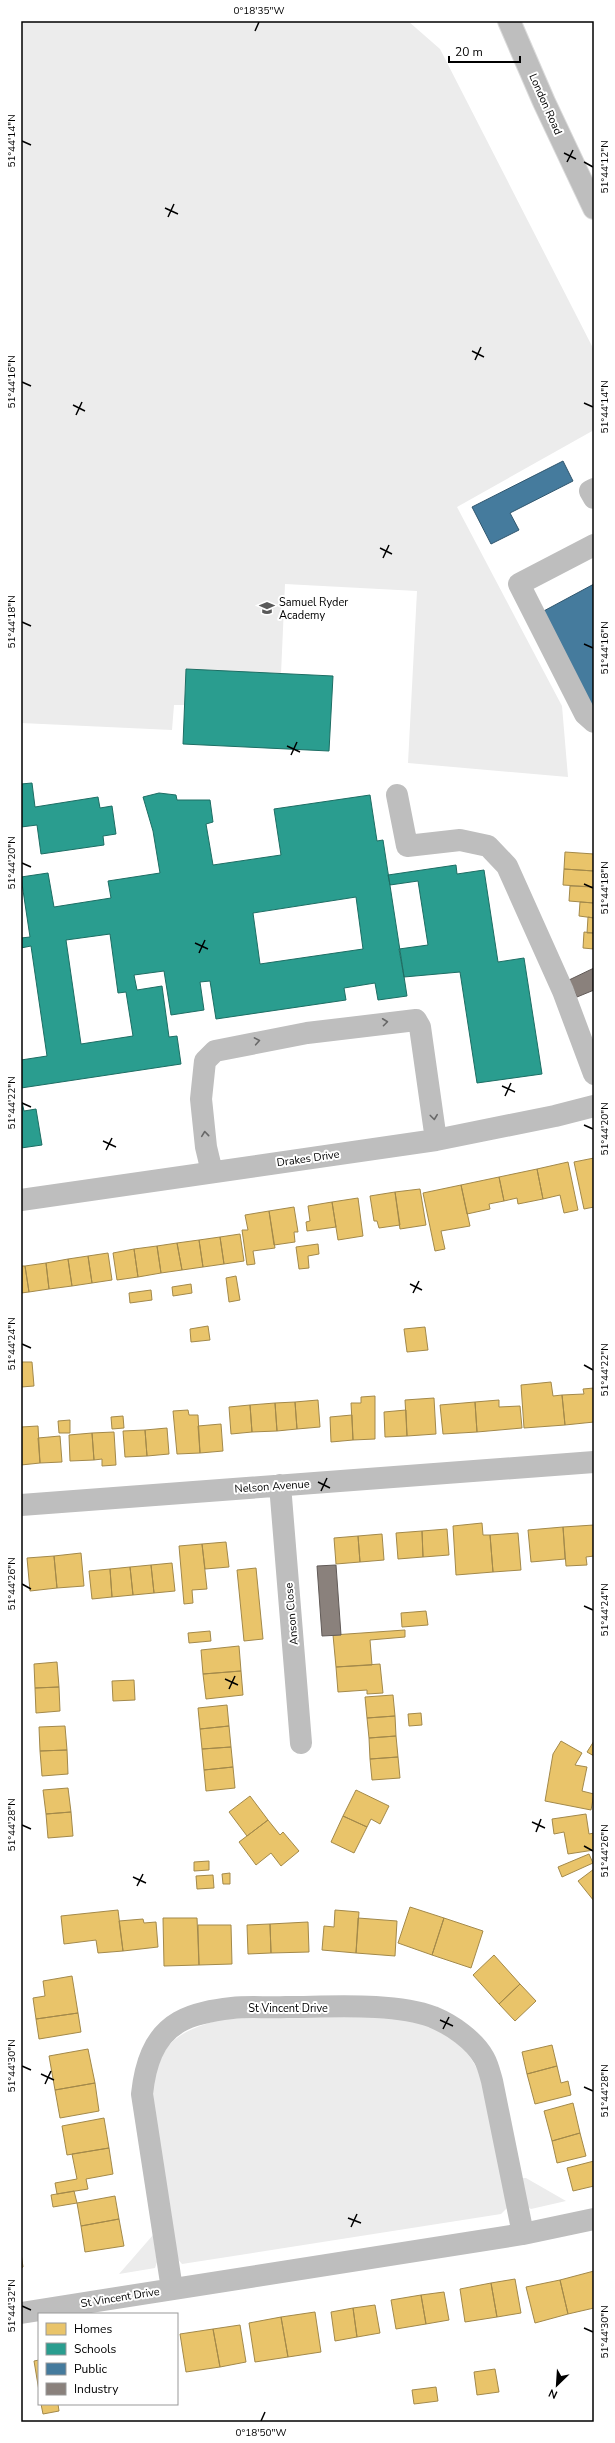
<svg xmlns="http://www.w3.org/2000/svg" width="615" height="2443" viewBox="0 0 615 2443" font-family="'Nunito Sans',sans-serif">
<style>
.green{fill:#ececec}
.homes{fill:#e9c46a;stroke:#a3894a}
.schools{fill:#2a9d8f;stroke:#1d6e64;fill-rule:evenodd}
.public{fill:#457b9d;stroke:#30566e}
.industry{fill:#8a817c;stroke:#615a57}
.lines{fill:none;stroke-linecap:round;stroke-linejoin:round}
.major-casing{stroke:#dbdbdb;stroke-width:24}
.minor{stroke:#bebebe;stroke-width:22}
.major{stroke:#bebebe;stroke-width:22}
.oneway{stroke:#686868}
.ticks{fill:none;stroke:#000;stroke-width:1.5}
.labels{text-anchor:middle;stroke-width:4;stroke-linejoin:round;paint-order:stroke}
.street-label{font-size:11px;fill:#000;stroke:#fff}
.poi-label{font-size:11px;fill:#000;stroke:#fff;text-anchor:start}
.neatline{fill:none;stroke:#000;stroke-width:1.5}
.ticks-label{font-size:10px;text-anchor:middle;fill:#000}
</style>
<rect width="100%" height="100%" fill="#fff"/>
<path class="green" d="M21,21H408L440,49L594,350V430L457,507L562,706L568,777L408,763L417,591L285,584L281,674L186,669L184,705H174L172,730L21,723Z
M230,2017C261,2017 292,2017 324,2017C378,2017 449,2011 477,2069C494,2102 500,2169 507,2208L501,2214L182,2264L175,2256L152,2091C161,2037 180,2031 230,2017Z
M519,2178H526L566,2201L531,2209L527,2207Z
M153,2235L157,2262L155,2268L119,2274Z"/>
<path class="homes" d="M565,852L594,854V871L564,869Z
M564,869L594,871V887L563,885Z
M570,886L594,887V903L569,901Z
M580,902L594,903V918L579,916Z
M588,917L594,918V933H587Z
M584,932L594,933V949L583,948Z
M594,1158V1207L584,1209L574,1162Z
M568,1162L578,1210L564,1213L560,1195L543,1199L537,1169Z
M537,1169L543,1199L518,1204L517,1198L504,1201L499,1177Z
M499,1177L504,1201L489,1204L490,1209L467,1214L461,1185Z
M461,1185L470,1226L441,1231L445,1249L435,1251L423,1193Z
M420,1189L426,1225L400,1229L395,1192Z
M395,1192L400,1225L379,1228L377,1221H374L370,1196Z
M358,1198L363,1236L338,1240L332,1202Z
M332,1202L336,1227L307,1231L306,1222L310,1221L308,1206Z
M294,1207L298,1232H294L295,1242L274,1245L269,1211Z
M269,1211L275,1248L253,1251L255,1264L247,1265L242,1230H248L245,1215Z
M240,1234L244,1261L224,1264L220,1237Z
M220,1237L224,1264L203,1267L199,1240Z
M199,1240L203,1267L182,1270L177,1243Z
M177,1243L182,1270L161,1273L157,1246Z
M318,1244L319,1254L308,1256L309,1268L299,1269L296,1247Z
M157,1246L161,1273L138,1277L134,1249Z
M134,1249L138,1277L117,1280L113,1253Z
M108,1253L112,1280L92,1283L88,1256Z
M88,1256L92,1283L72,1286L68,1259Z
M68,1259L72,1286L49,1289L46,1263Z
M46,1263L49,1289L29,1292L25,1266Z
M21,1266H25L29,1292L21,1293Z
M236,1276L240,1300L229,1302L226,1278Z
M191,1284L192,1293L173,1296L172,1287Z
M151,1290L152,1300L130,1303L129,1293Z
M208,1326L210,1340L191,1342L190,1329Z
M425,1327L428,1350L407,1352L404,1329Z
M21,1362H32L34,1386L21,1387Z
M551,1382L553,1396L562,1395L565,1425L524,1428L521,1385Z
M594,1388V1422L565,1425L562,1395L584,1394L583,1389Z
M375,1396V1439L353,1440L351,1403H361V1397Z
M434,1398L436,1434L407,1436L405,1400Z
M318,1400L320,1427L297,1429L295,1402Z
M499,1400V1407L520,1406L522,1428L477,1432L475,1402Z
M295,1402L297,1429L277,1431L275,1403Z
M475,1402L477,1432L443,1434L440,1405Z
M275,1403L277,1431L252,1432L250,1405Z
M250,1405L252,1432L231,1434L229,1407Z
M188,1410L189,1415H198L200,1453L177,1454L173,1411Z
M406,1410L407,1436L385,1437L384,1412Z
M352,1415L353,1440L331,1442L330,1417Z
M123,1416L124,1428L112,1429L111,1417Z
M70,1420V1433H59L58,1421Z
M221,1424L223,1451L200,1453L198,1426Z
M38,1426L40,1463L21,1465V1427Z
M167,1428L169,1454L147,1456L145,1430Z
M145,1430L147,1456L125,1457L123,1431Z
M114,1432L116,1465L102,1466V1459L94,1460L92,1433Z
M92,1433L94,1460L70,1461L69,1435Z
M60,1436L62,1462L40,1463L38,1438Z
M482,1523L483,1535H490L493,1572L456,1575L453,1526Z
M594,1525V1556L586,1557L587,1565L566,1566L563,1527Z
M563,1527L565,1559L531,1562L528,1530Z
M447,1529L449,1555L423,1557L422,1531Z
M422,1531L423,1557L398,1559L396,1533Z
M518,1533L521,1570L493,1572L490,1535Z
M382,1534L384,1560L360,1562L358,1536Z
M358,1536L360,1562L336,1564L334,1538Z
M226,1542L229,1567L205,1569L202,1544Z
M202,1544L207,1589L192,1590L193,1603L184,1604L179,1546Z
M81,1553L84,1586L57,1588L54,1556Z
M54,1556L57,1588L30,1591L27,1558Z
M172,1563L175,1591L154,1593L151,1565Z
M151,1565L154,1593L133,1595L130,1567Z
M130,1567L133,1595L112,1597L110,1569Z
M256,1568L263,1639L244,1641L237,1570Z
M110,1569L112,1597L92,1599L89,1571Z
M426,1611L428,1625L402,1627L401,1613Z
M405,1630V1637L370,1640L372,1665L336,1667L333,1635Z
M210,1631L211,1641L189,1643L188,1633Z
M239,1646L241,1671L203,1674L201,1650Z
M57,1662L59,1687L35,1688L34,1664Z
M380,1664L383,1693L367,1694V1690L338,1692L336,1667Z
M241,1671L243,1695L206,1699L203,1674Z
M134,1680L135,1700L113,1701L112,1681Z
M59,1687L60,1711L36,1713L35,1688Z
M393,1695L395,1716L367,1718L365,1697Z
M227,1705L229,1726L200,1729L198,1708Z
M421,1713L422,1725L409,1726L408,1714Z
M395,1716L396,1736L369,1738L367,1718Z
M65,1726L67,1750L40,1751L39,1727Z
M229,1726L231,1747L202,1749L200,1729Z
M396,1736L398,1757L370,1759L369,1738Z
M561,1741L582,1753L575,1765L587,1767L582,1791L594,1794L591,1810L545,1801L553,1754Z
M594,1741V1756L587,1752Z
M231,1747L233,1767L204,1770L202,1749Z
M67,1750L68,1774L42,1776L40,1751Z
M398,1757L400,1778L372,1780L370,1759Z
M233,1767L235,1788L206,1791L204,1770Z
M68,1788L71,1812L46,1814L43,1790Z
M356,1790L389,1806L380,1824L371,1819L367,1827L343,1816Z
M250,1796L268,1820L247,1836L229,1812Z
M71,1812L73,1836L48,1838L46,1814Z
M586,1814L589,1834L594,1833V1850L568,1854L564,1832L554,1834L552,1819Z
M343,1816L367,1827L354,1853L331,1842Z
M268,1820L280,1835L283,1832L299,1851L281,1866L271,1853L256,1865L239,1842Z
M589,1854L593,1863L562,1877L558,1867Z
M209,1861V1870L194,1871V1862Z
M594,1869V1901L578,1881Z
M230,1873V1884H223L222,1874Z
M213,1875L214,1888L197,1889L196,1876Z
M410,1907L444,1918L432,1955L398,1943Z
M118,1910L123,1951L98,1953L96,1940L64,1944L61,1916Z
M335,1910L359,1912L356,1953L322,1950L324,1926L334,1927Z
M163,1918H197L199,1965L164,1966Z
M358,1918L397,1921L395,1956L356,1953Z
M444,1918L483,1931L471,1968L432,1955Z
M143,1919L144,1923L156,1922L158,1947L123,1951L119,1921Z
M308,1922L309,1952L271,1953L270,1924Z
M270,1924L271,1953L248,1954L247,1925Z
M198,1925H231L232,1964L199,1965Z
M494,1955L520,1984L499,2004L473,1975Z
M72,1976L78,2013L36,2019L33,1998L45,1996L43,1981Z
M520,1984L536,2001L515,2021L499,2004Z
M78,2013L81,2032L39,2039L36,2019Z
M552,2045L557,2066L527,2074L522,2052Z
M88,2049L95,2083L55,2090L49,2056Z
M557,2066L561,2083L568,2081L571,2095L535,2104L527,2074Z
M95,2083L99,2111L60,2118L55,2090Z
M573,2103L580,2133L552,2141L544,2111Z
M104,2118L109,2148L67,2155L62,2126Z
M580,2133L586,2156L557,2163L552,2141Z
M109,2148L113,2174L86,2179L88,2189L57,2194L55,2183L77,2179L72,2154Z
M594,2161V2186L573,2191L567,2168Z
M74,2191L77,2203L53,2207L51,2195Z
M115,2196L119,2219L81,2226L77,2203Z
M119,2219L124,2246L85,2252L81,2226Z
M21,2253L23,2267L21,2268Z
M594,2271V2308L568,2314L560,2280Z
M515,2279L521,2313L497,2317L491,2283Z
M560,2280L568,2314L535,2323L526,2287Z
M491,2283L497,2317L465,2322L460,2289Z
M444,2292L449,2320L426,2324L421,2295Z
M421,2295L426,2324L396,2329L391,2300Z
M375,2305L380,2333L357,2337L353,2308Z
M353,2308L357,2337L335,2341L331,2312Z
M315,2312L321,2352L288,2357L281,2317Z
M281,2317L288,2357L255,2362L249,2323Z
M240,2325L246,2362L220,2367L213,2329Z
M213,2329L220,2367L186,2372L180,2334Z
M39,2360V2391L34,2361Z
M495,2369L499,2392L477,2395L474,2372Z
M436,2387L438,2401L414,2404L412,2390Z
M41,2404H58L59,2411L43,2414Z"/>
<path class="schools" d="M186,669L333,676L329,751L183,744Z
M32,783L35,807L98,797L100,808L112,806L116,834L103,836L104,845L41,854L37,825L21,827V784Z
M159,793L176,795L177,800H210L213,822L206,824L213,865L281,855L274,809L370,795L377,841L383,840L407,996L378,1000L375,983L344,988L346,1000L216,1019L210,981L200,982L204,1010L171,1015L164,971L134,975L137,990L162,986L169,1037L177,1036L181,1064L21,1088V1060L47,1056L31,946L21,948V938L30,937L21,877L48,873L54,907L111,898L108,881L160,873L153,831L143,797ZM356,897L363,949L260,964L253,913ZM110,934L118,993L126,992L133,1036L81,1044L66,940Z
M456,865L457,874L484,870L498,962L524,958L542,1074L477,1083L460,972L404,977L399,949L428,945L418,881L390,885L388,875Z
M22,1102L24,1111L36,1109L42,1145L21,1148Z"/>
<path class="public" d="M563,461L573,481L510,513L519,530L491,544L472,507Z
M594,584V713L540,613Z"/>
<path class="industry" d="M594,968V990L577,997L569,980Z
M336,1565L341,1635L322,1636L317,1566Z"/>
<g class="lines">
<g class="major-casing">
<path id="major" d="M509,21L544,102L594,208"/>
</g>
<path class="minor" d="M594,489L590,491L594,498
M594,545L519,584L585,714L594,722
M397,795L407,846L460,840L488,846L507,866L563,991L594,1074
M212,1172L206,1147L201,1099L205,1061L215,1051L307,1033L416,1020L420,1027L436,1140
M21,1200L436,1140L555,1116L594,1106
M280,1485L301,1743
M21,1505L594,1462
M172,2289L142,2094C145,2066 153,2037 179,2022C194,2013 215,2010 232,2008C249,2006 268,2008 286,2007C328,2007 394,2002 433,2017C452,2025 474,2040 484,2058C488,2065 490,2074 492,2081L523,2234
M21,2313L523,2234L594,2219"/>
<use href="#major" class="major"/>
</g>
<defs><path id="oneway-chevron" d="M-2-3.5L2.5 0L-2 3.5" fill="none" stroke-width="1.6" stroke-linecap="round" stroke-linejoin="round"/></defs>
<g class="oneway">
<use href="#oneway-chevron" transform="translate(385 1022) rotate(-7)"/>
<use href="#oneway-chevron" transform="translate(257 1041) rotate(-10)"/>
<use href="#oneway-chevron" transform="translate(434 1117) rotate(83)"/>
<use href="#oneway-chevron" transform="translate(205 1134) rotate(-96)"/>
</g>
<path class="ticks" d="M255,31L259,22M22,141L31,145M564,153L576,159M567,162L573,150M584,162L593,167M165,208L178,214M168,217L174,204M472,351L484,357M475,360L481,347M22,382L31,386M584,403L593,407M73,405L85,411M76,415L82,402M380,548L392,554M383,558L389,545M22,622L31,626M584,644L593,648M287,746L300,752M291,755L297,742M22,863L31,867M584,884L593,888M195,943L208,949M199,953L205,940M502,1086L515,1092M505,1096L511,1083M22,1103L31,1107M584,1125L593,1129M103,1141L116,1147M106,1150L112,1138M410,1284L422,1290M413,1293L419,1281M22,1344L31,1348M584,1365L593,1370M318,1482L330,1488M321,1491L327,1478M22,1584L31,1589M584,1606L593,1610M225,1679L238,1685M229,1689L235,1676M532,1822L545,1828M22,1825L31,1829M536,1832L541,1819M584,1846L593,1851M133,1877L146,1883M137,1886L143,1874M440,2020L453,2026M443,2029L449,2017M22,2066L31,2070M41,2074L54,2080M45,2084L51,2071M584,2087L593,2091M348,2218L361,2223M351,2227L357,2214M22,2306L31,2310M584,2328L593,2332M261,2421L265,2412"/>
<defs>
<g id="school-bare" transform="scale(1.2)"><path d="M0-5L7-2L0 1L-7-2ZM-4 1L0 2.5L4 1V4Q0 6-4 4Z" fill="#595959" stroke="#fff" stroke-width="2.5" paint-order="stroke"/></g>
</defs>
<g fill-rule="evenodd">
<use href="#school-bare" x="267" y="608"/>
</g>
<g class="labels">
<g class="street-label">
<text transform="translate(546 104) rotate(66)" y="4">London Road</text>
<text transform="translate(308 1158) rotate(-8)" y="4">Drakes Drive</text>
<text transform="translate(272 1486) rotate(-4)" y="4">Nelson Avenue</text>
<text transform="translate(291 1614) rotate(-95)" y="4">Anson Close</text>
<text x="288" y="2012">St Vincent Drive</text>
<text transform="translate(120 2297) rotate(-9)" y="4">St Vincent Drive</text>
</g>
<g class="poi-label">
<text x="279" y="606">Samuel Ryder<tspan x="279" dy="13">Academy</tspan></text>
</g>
</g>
<rect width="615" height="2443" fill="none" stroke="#ffffff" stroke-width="44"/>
<rect x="38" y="2313" width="140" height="92" fill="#ffffff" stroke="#999999"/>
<rect x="46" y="2323" width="20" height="12" fill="#e9c46a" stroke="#999999"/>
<text x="74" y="2333" font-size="12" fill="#000000">Homes</text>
<rect x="46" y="2343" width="20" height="12" fill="#2a9d8f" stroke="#999999"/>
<text x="74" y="2353" font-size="12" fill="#000000">Schools</text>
<rect x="46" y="2363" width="20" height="12" fill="#457b9d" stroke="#999999"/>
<text x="74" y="2373" font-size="12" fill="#000000">Public</text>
<rect x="46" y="2383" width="20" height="12" fill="#8a817c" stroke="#999999"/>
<text x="74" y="2393" font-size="12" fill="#000000">Industry</text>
<g transform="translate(557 2385) rotate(205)" stroke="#ffffff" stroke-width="3" paint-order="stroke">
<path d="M0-3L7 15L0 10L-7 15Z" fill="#000000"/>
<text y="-6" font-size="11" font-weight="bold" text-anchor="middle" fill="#000000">N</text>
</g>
<path d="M449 56v6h71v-6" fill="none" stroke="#000000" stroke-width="2"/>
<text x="455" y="56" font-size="12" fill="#000000" stroke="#ffffff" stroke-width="3" paint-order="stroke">20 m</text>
<rect x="22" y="22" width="571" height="2399" class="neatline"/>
<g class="ticks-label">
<text x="259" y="14">0°18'35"W</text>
<text transform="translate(11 141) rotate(-90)" y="4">51°44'14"N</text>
<text transform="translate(604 167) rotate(-90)" y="4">51°44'12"N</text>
<text transform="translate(11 382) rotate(-90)" y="4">51°44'16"N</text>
<text transform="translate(604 407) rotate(-90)" y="4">51°44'14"N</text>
<text transform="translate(11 622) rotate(-90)" y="4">51°44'18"N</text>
<text transform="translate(604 648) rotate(-90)" y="4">51°44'16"N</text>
<text transform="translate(11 863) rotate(-90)" y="4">51°44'20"N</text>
<text transform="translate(604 888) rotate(-90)" y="4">51°44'18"N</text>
<text transform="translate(11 1103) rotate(-90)" y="4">51°44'22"N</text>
<text transform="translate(604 1129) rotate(-90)" y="4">51°44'20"N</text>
<text transform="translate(11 1344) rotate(-90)" y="4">51°44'24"N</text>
<text transform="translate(604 1370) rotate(-90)" y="4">51°44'22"N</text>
<text transform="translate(11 1584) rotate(-90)" y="4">51°44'26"N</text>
<text transform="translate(604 1610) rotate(-90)" y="4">51°44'24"N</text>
<text transform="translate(11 1825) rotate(-90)" y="4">51°44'28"N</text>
<text transform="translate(604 1851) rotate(-90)" y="4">51°44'26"N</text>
<text transform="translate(11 2066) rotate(-90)" y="4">51°44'30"N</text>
<text transform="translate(604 2091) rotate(-90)" y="4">51°44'28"N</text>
<text transform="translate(11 2306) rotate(-90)" y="4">51°44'32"N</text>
<text transform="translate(604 2332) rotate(-90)" y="4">51°44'30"N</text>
<text x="261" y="2436">0°18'50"W</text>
</g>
</svg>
